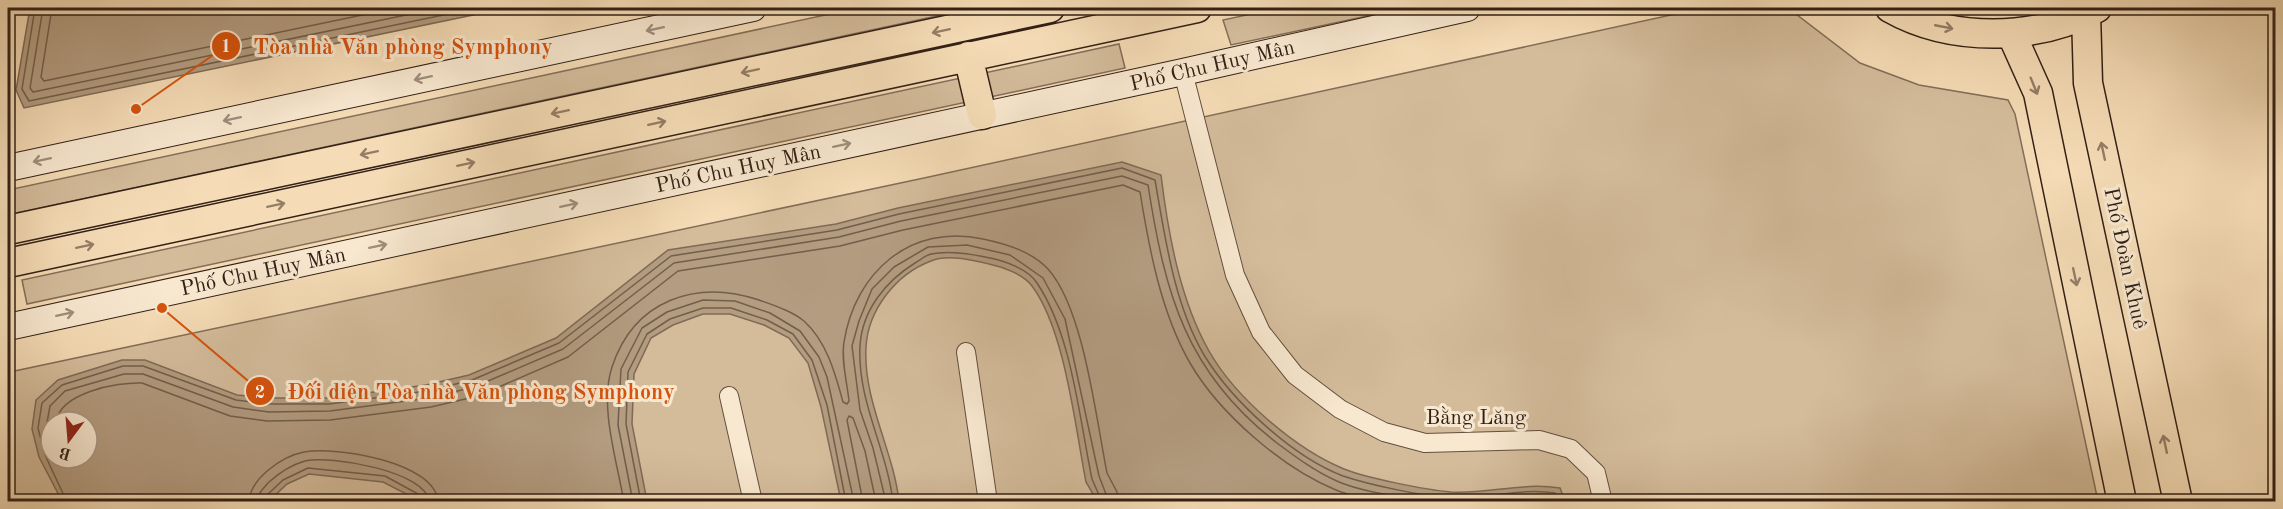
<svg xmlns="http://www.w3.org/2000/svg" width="2283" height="509" viewBox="0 0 2283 509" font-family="'Old Standard TT',serif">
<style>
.green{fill:#d4bc9b;stroke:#836e58;stroke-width:1.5;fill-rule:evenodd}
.water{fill:#b39c80;stroke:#7f6a56;stroke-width:1.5;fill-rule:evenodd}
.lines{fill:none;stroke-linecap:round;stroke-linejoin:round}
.shore{stroke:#725e4b;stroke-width:1.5}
.street-casing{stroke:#634f3e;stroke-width:20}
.secondary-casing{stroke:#322016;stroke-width:28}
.primary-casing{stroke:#322016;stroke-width:31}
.street{stroke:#f8e8d0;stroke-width:18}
.secondary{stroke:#f8e8d0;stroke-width:26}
.primary{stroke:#f5dcb6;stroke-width:28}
.oneway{stroke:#947e66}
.oneway2{stroke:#9f8e7c}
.labels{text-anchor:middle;stroke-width:6;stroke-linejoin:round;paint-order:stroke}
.street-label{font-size:21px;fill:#322016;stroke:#f8e8d0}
.leader{fill:none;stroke:#d6530d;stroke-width:2}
.callout-dot{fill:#d6530d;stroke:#f8e8d0;stroke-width:2}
.mark-label{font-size:18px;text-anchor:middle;font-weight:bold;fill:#fff}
.callout-label{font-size:22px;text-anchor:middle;font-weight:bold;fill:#d6530d;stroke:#f8e8d0;stroke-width:6;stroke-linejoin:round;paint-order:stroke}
</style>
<rect width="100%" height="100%" fill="#f5dcb6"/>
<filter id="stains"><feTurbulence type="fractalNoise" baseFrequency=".00333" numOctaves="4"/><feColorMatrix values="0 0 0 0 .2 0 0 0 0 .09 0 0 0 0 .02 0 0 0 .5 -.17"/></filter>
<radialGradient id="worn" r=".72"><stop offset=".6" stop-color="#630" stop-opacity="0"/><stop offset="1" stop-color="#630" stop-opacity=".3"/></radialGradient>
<path class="green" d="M858,8H974L12,214L8,190Z
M1279,8H1405L1231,45L1223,20Z
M1703,8H1788L1860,63L1919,85L2008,100L2015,114L2098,501L8,500V376L10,372L924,178ZM51,422H87V458H51Z
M1119,44L1125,68L27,304L22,280Z"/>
<path class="water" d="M30,8H507L24,108L16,90Z
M1122,162L1161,175C1168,233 1180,300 1209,351C1235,397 1295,449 1344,469C1366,478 1427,490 1451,492C1488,494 1523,482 1560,488L1565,501H1097L1086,482C1075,426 1065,330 1032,286C1023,274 1003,267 989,264C972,260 947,254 931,261C896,274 868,310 866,347C863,401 893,449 899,501H841L821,407L808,363L789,338L764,325L730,314H703L673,325L651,338L634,374L632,424L647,501H420L383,482L309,474L287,484L269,501H62L39,457L32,429L36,400L58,380L122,360H145L237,395L270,398H329L426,385L469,375L556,338L668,250L836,224L898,208ZM51,422H87V458H51Z"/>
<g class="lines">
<path class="shore" d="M35,8L22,89L29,101L477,8
M43,8L30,88L33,92L440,8
M52,8L41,77L44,81L396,8
M56,422C60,393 116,382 142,383L230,416L267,421L330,420L431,407L478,396L568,357L678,271L840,246L903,230L1123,185L1140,192C1149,248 1161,313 1190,363C1219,413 1282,468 1336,490C1350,496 1366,499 1381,502
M51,448L46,428L50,406L65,391L124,374H143L233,407L269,412L330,411L429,398L474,387L563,349L674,263L839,237L901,221L1122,176L1148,185C1165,294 1186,373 1277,443C1297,458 1316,472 1339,482C1366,493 1399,496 1428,502
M67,502L45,455L38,428L42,403L62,385L123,366H143L236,400L269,404H329L427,391L472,380L559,343L671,256L837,230L899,214L1122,168L1155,180C1165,237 1174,304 1204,355C1232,401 1293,457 1343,476C1370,485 1422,496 1450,498C1486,500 1520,487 1555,493L1559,502
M249,502C250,478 283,456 304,452C335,446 436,462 438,502
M258,502C258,492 263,489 269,482C279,473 291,465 305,461C329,455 427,471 429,502
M265,502L267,495L283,480L308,468L385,476L418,494L421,502
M624,502C617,461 599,406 612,367C634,300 696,279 759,300C773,305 792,311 804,321C827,342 835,373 843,402L847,404L849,401C847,382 841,360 844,342C855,272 911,223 983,239C1006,244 1031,251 1048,269C1084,309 1096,419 1107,473L1117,492L1118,502
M633,502L618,425L621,369L642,328L667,312L703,300L735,301L770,313L800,331L819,357L827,377L854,502
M641,502L626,424L628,372L647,334L670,319L703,308H731L767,320L793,334L812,360L827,405L846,502
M863,502L847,420L849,416L853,418L865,451L876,502
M886,502L873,448L860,410L852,346L859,321L872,289L894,267L928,247L967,245L1010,255L1043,278L1065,319L1099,476L1109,502
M893,502C887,449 857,401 860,346C862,310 886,281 915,263C920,260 926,255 931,254C950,250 972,254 990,258C1005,261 1028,269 1037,283C1072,335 1079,417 1092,479L1102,502"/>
<g class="street-casing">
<path id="street" d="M1183,72L1235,275L1261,332L1295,375L1340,409L1384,432L1425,443L1539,440L1571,449L1596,473L1603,502
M966,352L988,502
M729,396L753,502"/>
</g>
<g class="secondary-casing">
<path id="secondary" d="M8,168L753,8
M8,327L1183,72L1467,8"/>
</g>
<g class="primary-casing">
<path id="primary" d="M1890,8C1950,42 2036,42 2097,8
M2086,13L2088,83L2178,502
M2011,33L2038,93L2122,502
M968,56L982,115
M8,230L1050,8
M8,263L1197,8"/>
</g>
<use href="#street" class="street"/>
<use href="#secondary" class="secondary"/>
<use href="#primary" class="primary"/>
</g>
<defs><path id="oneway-shaft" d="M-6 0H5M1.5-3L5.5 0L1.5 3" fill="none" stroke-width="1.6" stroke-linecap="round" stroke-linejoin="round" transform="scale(1.5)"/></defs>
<g class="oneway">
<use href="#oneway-shaft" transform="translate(1944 27) rotate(11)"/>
<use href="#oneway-shaft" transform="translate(941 31) rotate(168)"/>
<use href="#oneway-shaft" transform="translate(750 71) rotate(168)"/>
<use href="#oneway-shaft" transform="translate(2034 86) rotate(68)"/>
<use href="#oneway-shaft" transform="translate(560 112) rotate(168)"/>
<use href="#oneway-shaft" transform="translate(657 123) rotate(-12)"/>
<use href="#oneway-shaft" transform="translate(2103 151) rotate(-102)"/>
<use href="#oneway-shaft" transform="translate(369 153) rotate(168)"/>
<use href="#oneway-shaft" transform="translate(466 164) rotate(-12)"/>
<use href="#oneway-shaft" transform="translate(276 205) rotate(-12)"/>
<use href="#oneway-shaft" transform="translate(85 246) rotate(-12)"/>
<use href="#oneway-shaft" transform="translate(2075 277) rotate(78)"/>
<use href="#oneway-shaft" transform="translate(2165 444) rotate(-102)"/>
</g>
<g class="oneway2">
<use href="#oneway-shaft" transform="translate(655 29) rotate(168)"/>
<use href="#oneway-shaft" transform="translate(423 78) rotate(168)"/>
<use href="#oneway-shaft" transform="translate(232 119) rotate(168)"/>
<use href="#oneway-shaft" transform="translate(842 145) rotate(-12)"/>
<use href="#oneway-shaft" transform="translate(42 160) rotate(168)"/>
<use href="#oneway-shaft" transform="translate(569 205) rotate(-12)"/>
<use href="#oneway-shaft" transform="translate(378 246) rotate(-12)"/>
<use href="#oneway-shaft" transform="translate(65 314) rotate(-12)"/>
</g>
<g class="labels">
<g class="street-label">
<text transform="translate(1212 65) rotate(-13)" y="7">Phố Chu Huy Mân</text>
<text transform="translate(738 168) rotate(-12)" y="7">Phố Chu Huy Mân</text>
<text transform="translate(2126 258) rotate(78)" y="7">Phố Đoàn Khuê</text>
<text transform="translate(263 271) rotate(-12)" y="7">Phố Chu Huy Mân</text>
<text x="1476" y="424">Bằng Lăng</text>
</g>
</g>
<path class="leader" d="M136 109L226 46M162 308L260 391"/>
<g class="callout-dot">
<circle cx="136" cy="109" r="6"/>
<circle cx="162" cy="308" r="6"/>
<circle cx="226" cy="46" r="15"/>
<circle cx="260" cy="391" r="15"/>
</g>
<g class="mark-label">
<text x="226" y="52">1</text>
<text x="260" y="398">2</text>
</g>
<g class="callout-label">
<text x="403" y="54">Tòa nhà Văn phòng Symphony</text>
<text x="481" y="399">Đối diện Tòa nhà Văn phòng Symphony</text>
</g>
<rect width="2283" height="509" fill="none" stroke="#f5dcb6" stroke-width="30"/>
<rect x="9" y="9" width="2265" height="491" fill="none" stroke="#322016" stroke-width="3"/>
<rect x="15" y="15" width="2253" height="479" fill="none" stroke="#322016" stroke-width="1.5"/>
<g transform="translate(69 440) rotate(196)"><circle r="28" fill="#f8e8d0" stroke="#a99886" stroke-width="1.5"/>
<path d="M0-4.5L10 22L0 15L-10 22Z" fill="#8f2418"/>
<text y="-9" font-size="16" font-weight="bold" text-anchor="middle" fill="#322016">B</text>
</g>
<rect width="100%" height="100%" filter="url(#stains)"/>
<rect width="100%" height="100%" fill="url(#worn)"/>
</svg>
